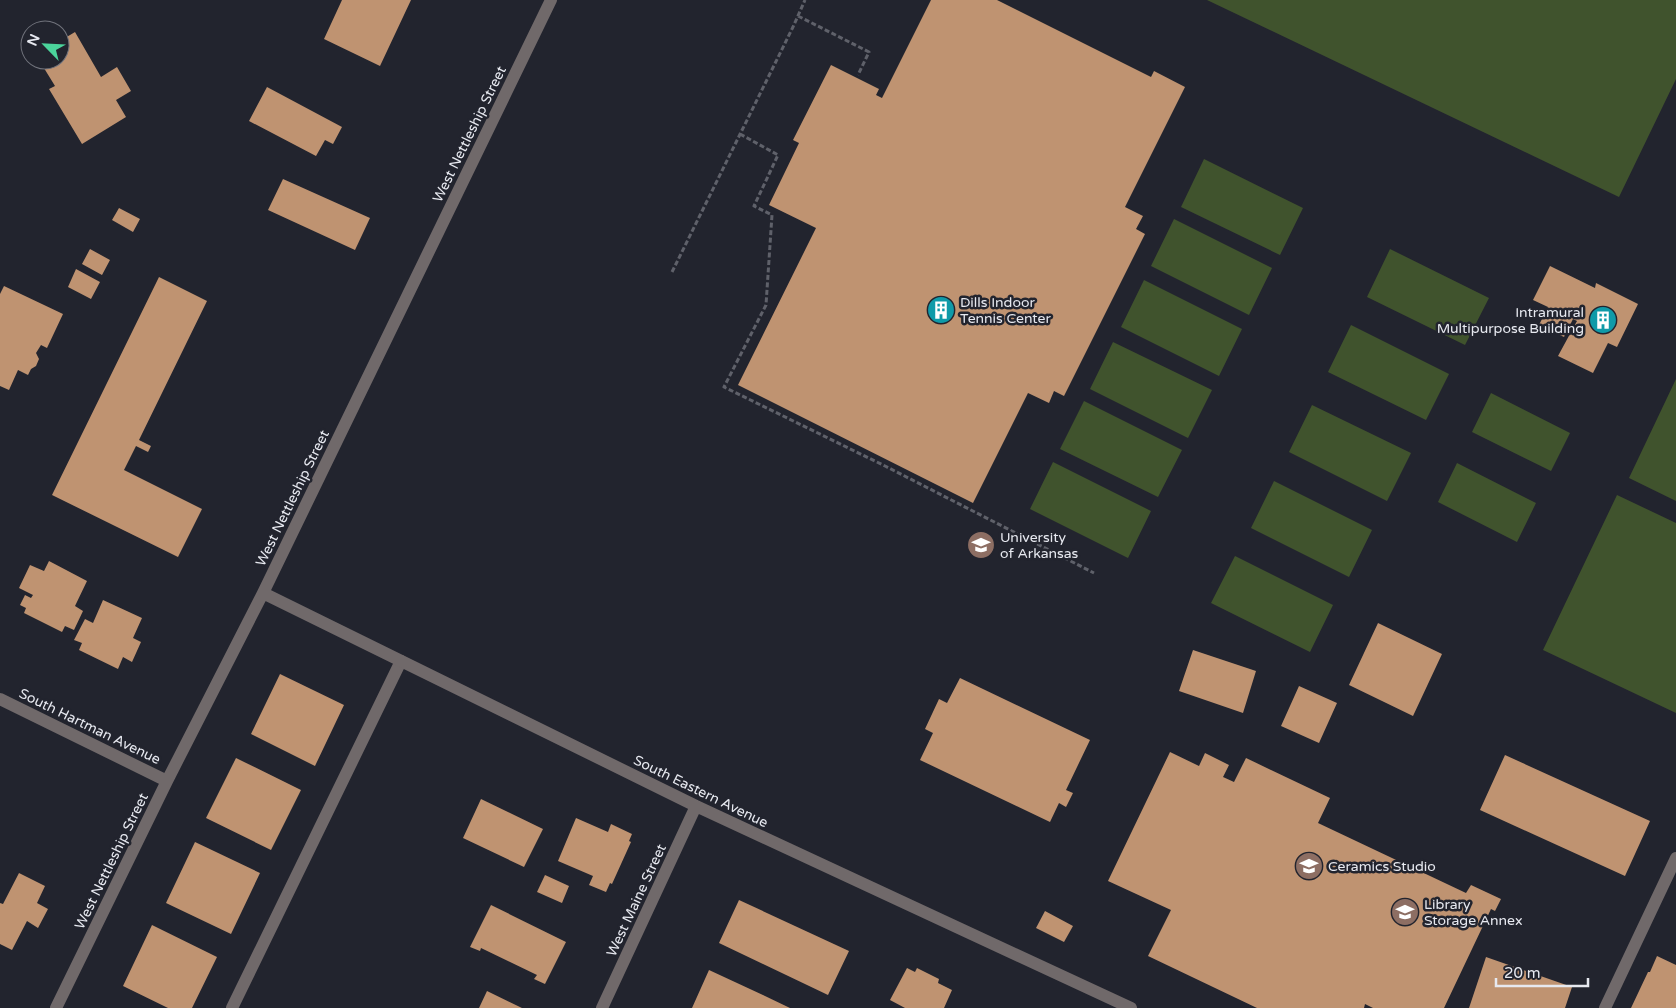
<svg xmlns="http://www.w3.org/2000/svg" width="1676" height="1008" viewBox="0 0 1676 1008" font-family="'Varela Round',sans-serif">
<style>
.green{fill:#40532d}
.building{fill:#bf9371}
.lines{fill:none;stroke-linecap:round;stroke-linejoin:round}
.path{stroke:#5f616a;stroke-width:3;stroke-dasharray:5 2.5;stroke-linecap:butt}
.service{stroke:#70696a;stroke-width:12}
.minor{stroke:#70696a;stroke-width:12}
.labels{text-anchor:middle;stroke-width:5;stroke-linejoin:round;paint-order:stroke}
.street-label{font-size:14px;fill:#e7e9f0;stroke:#22242e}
.poi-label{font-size:14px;fill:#e7e9f0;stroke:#22242e;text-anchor:start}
</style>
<rect width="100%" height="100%" fill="#22242e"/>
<path class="green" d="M1207,0H1676V79L1619,197Z
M1204,159L1303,208L1280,255L1181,207Z
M1174,219L1272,268L1249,315L1151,266Z
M1390,249L1489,298L1465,345L1367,297Z
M1144,280L1242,329L1219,376L1121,327Z
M1351,325L1449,374L1426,420L1328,372Z
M1113,342L1212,390L1188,438L1090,389Z
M1676,379V501L1629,478Z
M1491,393L1570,433L1551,471L1472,432Z
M1084,401L1182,450L1158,497L1060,449Z
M1312,405L1411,453L1387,501L1289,452Z
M1053,462L1151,511L1128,558L1030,509Z
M1457,463L1536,503L1517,542L1438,502Z
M1274,481L1372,530L1349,577L1251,528Z
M1617,495L1676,523V713L1543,650Z
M1235,556L1333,605L1310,652L1211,603Z"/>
<path class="building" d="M342,0H411L380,66L324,39Z
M931,0H997L1151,77L1154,71L1185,87L1125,207L1143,216L1136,229L1145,234L1064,396L1054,391L1049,403L1028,393L973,503L738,385L816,228L769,205L799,143L793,140L831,65L879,89L876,95L882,98Z
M75,32L101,77L117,67L131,91L116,100L126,117L82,144L49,89L55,86L39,60H60V41Z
M267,87L342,127L333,144L325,140L316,156L249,121Z
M283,179L370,218L355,250L268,210Z
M119,208L140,219L133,232L112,220Z
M90,249L110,260L102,275L82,264Z
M1550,266L1595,288L1596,283L1638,304L1617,347L1608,343L1593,373L1558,356L1577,321L1573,319L1564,337L1539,325L1548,307L1533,300Z
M76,269L100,282L91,299L68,287Z
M159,277L207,301L139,440L151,446L148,452L136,446L124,470L202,509L178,557L52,495Z
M4,286L63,314L47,348L41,345L36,353L39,359L36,366L31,369L28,375L18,370L9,390L0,386V294Z
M49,561L87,581L75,606L83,611L74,630L65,626L62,632L24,613L26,608L20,605L25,595L31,598L33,595L19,588L30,565L44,571Z
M103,600L142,618L133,638L141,642L132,662L123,657L118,669L79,650L82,643L74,640L85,619L93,623Z
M1378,623L1442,654L1413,716L1349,685Z
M1193,650L1256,671L1243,713L1179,691Z
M280,674L344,705L315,766L251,734Z
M960,678L1090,740L1066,790L1073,793L1066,807L1059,803L1050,822L920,760L933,733L925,729L939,699L947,703Z
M1299,686L1337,703L1319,743L1281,726Z
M1170,752L1199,766L1205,753L1229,765L1223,777L1234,782L1246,758L1330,798L1318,823L1466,893L1471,885L1501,899L1495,911L1491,909L1444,1008H1373L1365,1004L1364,1008H1257L1148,956L1171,910L1108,881Z
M1505,755L1650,821L1625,876L1480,810Z
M236,758L301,790L271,850L206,818Z
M481,799L543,829L524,867L463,838Z
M576,818L608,832L611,824L632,834L629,841L631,842L612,884L610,883L606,892L589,885L593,876L558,861Z
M195,842L260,873L231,934L166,903Z
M19,873L45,886L37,903L48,909L38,928L27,921L12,950L0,944V903L3,904Z
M545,875L569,886L562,903L537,892Z
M739,900L849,951L828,995L719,943Z
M491,905L566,942L545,984L534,979L537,975L481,948L480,951L470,947Z
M1045,911L1073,926L1064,942L1036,928Z
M152,925L217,957L192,1008H168L123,986Z
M1657,956L1676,965V1008H1631L1648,972H1650Z
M1486,957L1572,987L1565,1008H1469Z
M907,968L915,972L917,968L939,979L938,983L952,990L944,1008H905L890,1000Z
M709,970L765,996L790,1008H692Z
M487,991L522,1008H479Z"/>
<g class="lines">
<path class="path" d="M798,16L869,52L858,75
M740,134L778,155L754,206L772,215L766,305L724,387L885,466L1094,573
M672,272L793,27L805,0"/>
<path class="service" d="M232,1008L401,661
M1605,1008L1676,858"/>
<path class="minor" d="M263,593L696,806L1131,1008
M0,699L167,781
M56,1008L167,781L263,593L551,0
M602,1008L696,806"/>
</g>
<defs>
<g id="building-disc" transform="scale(1.4375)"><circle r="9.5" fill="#0f9aa8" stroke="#22242e"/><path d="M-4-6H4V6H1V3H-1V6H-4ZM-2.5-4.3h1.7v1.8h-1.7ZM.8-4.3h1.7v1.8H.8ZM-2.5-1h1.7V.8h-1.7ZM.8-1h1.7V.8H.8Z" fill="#fff"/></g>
<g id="university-disc" transform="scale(1.4375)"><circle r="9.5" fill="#8d6e63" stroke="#22242e"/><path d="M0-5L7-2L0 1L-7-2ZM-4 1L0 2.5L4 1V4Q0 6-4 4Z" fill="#fff"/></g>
</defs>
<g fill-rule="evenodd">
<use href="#building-disc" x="941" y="310"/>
<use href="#building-disc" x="1603" y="320"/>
<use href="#university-disc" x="981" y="545"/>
<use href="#university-disc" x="1309" y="866"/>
<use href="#university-disc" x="1405" y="912"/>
</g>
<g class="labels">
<g class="street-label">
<text transform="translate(469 134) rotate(-64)" y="5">West Nettleship Street</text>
<text transform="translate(292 498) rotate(-64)" y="5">West Nettleship Street</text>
<text transform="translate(90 726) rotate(26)" y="5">South Hartman Avenue</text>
<text transform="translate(701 791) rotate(26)" y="5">South Eastern Avenue</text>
<text transform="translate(111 861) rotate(-64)" y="5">West Nettleship Street</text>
<text transform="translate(636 900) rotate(-65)" y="5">West Maine Street</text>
</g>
<g class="poi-label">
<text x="960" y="307">Dills Indoor<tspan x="960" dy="16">Tennis Center</tspan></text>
<text x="1584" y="317" text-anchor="end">Intramural<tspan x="1584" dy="16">Multipurpose Building</tspan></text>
<text x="1000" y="542">University<tspan x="1000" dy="16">of Arkansas</tspan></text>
<text x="1328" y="871">Ceramics Studio</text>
<text x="1424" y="909">Library<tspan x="1424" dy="16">Storage Annex</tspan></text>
</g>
</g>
<g transform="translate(45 45) rotate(294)"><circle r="24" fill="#22242e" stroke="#71737c"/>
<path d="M0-4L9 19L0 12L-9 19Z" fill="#4bd49b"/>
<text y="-8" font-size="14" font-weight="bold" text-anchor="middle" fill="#e7e9f0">N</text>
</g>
<path d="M1496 978v8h92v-8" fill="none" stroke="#e7e9f0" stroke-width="2.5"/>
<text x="1504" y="978" font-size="15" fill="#e7e9f0" stroke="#22242e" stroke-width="4" paint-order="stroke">20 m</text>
</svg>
